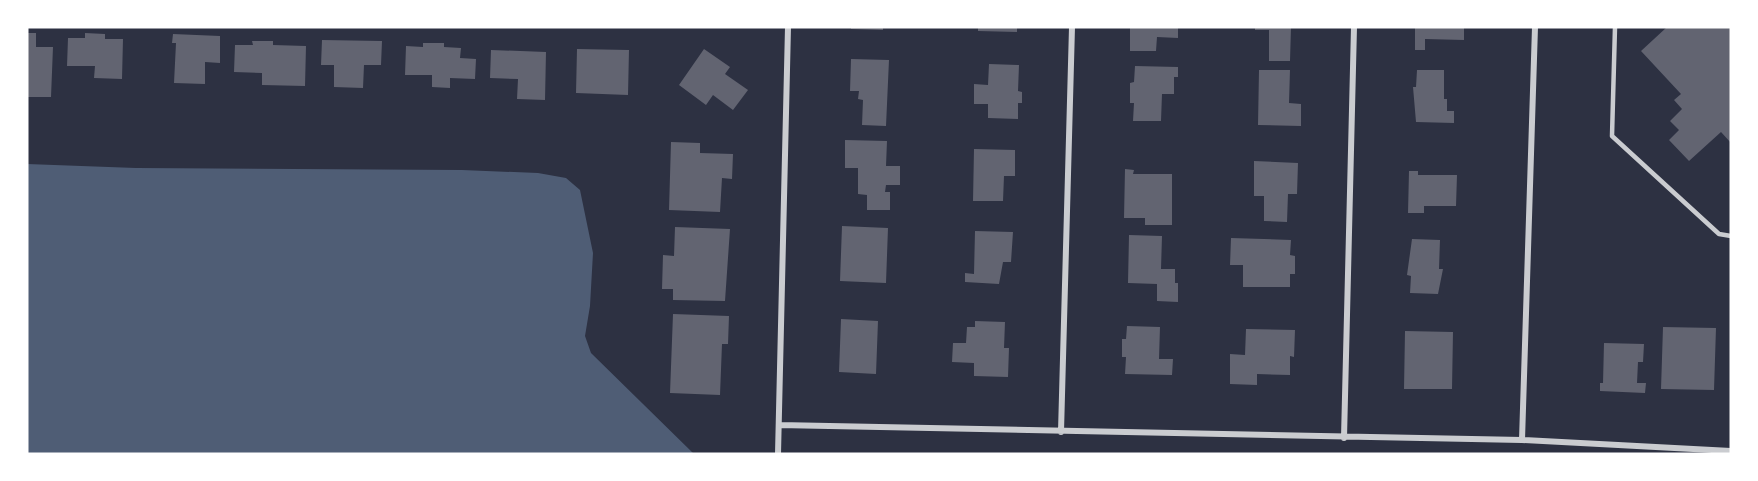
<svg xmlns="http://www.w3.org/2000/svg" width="1758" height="481" viewBox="0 0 1758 481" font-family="Montserrat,sans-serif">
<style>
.water{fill:#4f5d75}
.building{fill:#626471}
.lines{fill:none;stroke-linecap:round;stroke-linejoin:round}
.service{stroke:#caccd0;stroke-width:4.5}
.minor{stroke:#caccd0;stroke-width:6}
</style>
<rect width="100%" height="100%" fill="#2d3142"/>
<path class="water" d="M27,164L136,168L462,170L538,173L566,178L580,190L593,253L590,306L585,336L591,353L694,454H27Z"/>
<path class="building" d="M851,27H883V30L851,29Z
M978,27H1017V32L978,31Z
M1130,27H1178V38L1157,37L1156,51H1130Z
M1255,27H1291L1290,61H1269V30H1255Z
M1415,27H1464V40L1425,39V50H1415Z
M1667,27H1731V143L1721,132L1689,161L1669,140L1679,130L1670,121L1682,109L1674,100L1681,94L1641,51Z
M27,33H36V47H53L51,97H27Z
M85,33L105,34V39H123L122,79L94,78L95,66H67L68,38H85Z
M173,34L220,36V63L205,62V84L174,83L176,43H172Z
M322,40L382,41L381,65H364L363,88L334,87V65H321Z
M252,41H273V45L306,46L305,86L262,85V73L234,72L235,45H253Z
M423,43H444V47L461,48L460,58L476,59L475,79L450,78V88L432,87V75H405L406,46L423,47Z
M577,49L629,50L628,95L576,93Z
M704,49L730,67L725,74L748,90L733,110L713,95L706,105L679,85Z
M491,50L546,52L545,100L517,99L518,79L490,78Z
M851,59L889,60L886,126L862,125L863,100L858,99L859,91H850Z
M989,64L1019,65L1018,91L1022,92V103H1018V119L988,118V104H974V84L988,85Z
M1135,66L1178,67V77H1174V94H1162L1161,121H1133L1134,103H1130V83L1134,82Z
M1259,70H1290L1289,103L1301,104V126L1258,125Z
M1417,70H1444V99H1447V111H1454V123L1416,122L1413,87H1416Z
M845,140L887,141L886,166H900V185H886L885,192H890V210H867V195L858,194V168H845Z
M671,142L700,143V153L733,154L732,179L722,178L720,212L669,210Z
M974,149L1015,150V176H1004L1003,201H973Z
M1254,161L1298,163L1297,194H1288L1287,222L1264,221V196H1254Z
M1125,169L1134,170L1133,174H1172V225H1145V218H1124Z
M1409,171H1418V175H1457L1456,206H1424V213H1408Z
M842,226L888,228L886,283L840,281Z
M675,227L730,229L725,301L673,300V289H662L663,255L674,256Z
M975,231L1013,232L1011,262H1003L999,284L965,282V273L974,274Z
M1129,235L1162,236L1161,269H1175V283H1178V302L1157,301V284L1128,283Z
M1231,238L1291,240L1290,255L1295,256V274H1290V287H1243V265H1230Z
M1412,239L1440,240L1439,269H1443L1438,294L1410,293L1411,276L1407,275Z
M673,314L729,316L728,344H722L720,395L670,393Z
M841,319L878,321L876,374L839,372Z
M975,321L1005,322L1004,348H1009L1008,377L974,376V363L952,362L953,343H966L967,327H975Z
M1127,326L1160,327L1159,359H1173L1172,375L1125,374L1126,357H1122V339H1126Z
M1663,327L1716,328L1714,390L1661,389Z
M1246,329L1295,330L1294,357L1290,356V375L1257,374V385L1230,384V354L1245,355Z
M1405,331L1453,332L1452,389H1404Z
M1604,343L1644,344L1643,362H1638L1637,383H1646L1645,393L1600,391V383H1603Z"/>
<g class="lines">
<path class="service" d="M1615,27L1612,136L1719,234L1731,236"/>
<path class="minor" d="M779,425L1522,440L1731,451
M1061,432L1072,27
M1344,438L1354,27
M1522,440L1535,27
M778,454L788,27"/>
</g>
<rect width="1758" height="481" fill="none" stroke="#ffffff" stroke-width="57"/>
</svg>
